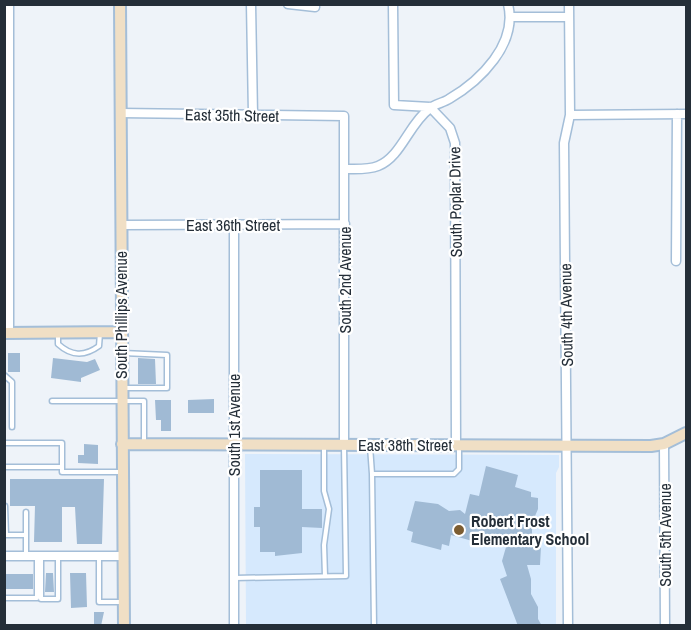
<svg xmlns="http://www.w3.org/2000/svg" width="691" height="630" viewBox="0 0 691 630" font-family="'Archivo Narrow',sans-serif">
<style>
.built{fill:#d6e9fd}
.building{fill:#a0bad4}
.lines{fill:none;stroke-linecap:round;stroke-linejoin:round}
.lane-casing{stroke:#a4bed8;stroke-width:7}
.street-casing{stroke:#a4bed8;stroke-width:11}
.secondary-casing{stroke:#a4bed8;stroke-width:14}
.lane{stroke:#fff;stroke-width:4}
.street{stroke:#fff;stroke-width:8}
.secondary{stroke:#f0dfc5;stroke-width:10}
.poi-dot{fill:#7c5d32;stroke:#fff;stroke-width:2}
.labels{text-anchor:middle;stroke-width:4.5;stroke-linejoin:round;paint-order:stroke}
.street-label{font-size:16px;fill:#242e38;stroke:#fff}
.poi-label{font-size:16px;font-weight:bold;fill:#242e38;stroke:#fff;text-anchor:start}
</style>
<rect width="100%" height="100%" fill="#eef3f9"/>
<path class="built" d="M245,454L559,455V467L556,473V625H246Z"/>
<path class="building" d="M8,353H20V372H8Z
M53,358L87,362L95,359L100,370L81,378V382L51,378Z
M138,358L155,359L156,384H138Z
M214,399V413H188V400Z
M155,400H171V431H161V420H156Z
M84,444L98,445V464L78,463V455H84Z
M486,466L518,475L515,487L531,492V497L538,498V509L532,523V535L525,546H541L540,565H527L531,579V594L538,607V619L542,626H518L500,579L507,576L502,561L506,547L491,543L490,546L451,535L449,546L442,544L441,550L411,542L413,532L407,530L415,501L438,504L449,511L460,510L465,514L470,494L479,496Z
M260,470H302V509H322V528L302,527V553L275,556V552H260V527H254V507H260Z
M10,479H104L102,544H77L75,507H62V542H34L35,506H10Z
M46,573H53L54,592H45Z
M70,573H86L87,607L71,608Z
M6,574H33V589H6Z
M94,612H104L101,626H94Z"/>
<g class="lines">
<g class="lane-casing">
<path id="lane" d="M58,334V344C71,356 84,357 99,346L100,333
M123,353L167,355V388H125
M4,375L12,382V427
M52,401H144V443
M4,443H62V472H121
M324,446V491L329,509L324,545L325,576
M370,446L372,474H454L459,469V448
M4,467H62
M372,474L374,626
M5,506L6,535H26
M26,555V512
M41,557V599H58V556
M99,557V602H121
M235,578L346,576L344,446
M4,598H37V557"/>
</g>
<g class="street-casing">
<path id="street" d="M9,4V333
M251,4L253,115
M288,4L315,7
M393,4L394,105L430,107
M510,17H568
M430,107L450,128L455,143L456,445
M120,113L344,116V445
M570,115L686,114
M346,169C356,169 368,170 378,166C401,157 409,124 429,109C434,104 443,103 449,99C480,81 518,44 508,4
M234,224V626
M122,225L345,224
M676,261L677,114
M664,444L665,626
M4,556H123
M568,626L564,143L570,115L569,4"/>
</g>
<g class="secondary-casing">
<path id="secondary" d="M120,4L124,626
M4,333L121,332
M122,444L651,446L664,444L686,433"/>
</g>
<use href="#lane" class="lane"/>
<use href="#street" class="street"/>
<use href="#secondary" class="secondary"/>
</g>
<circle class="poi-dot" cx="459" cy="530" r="6"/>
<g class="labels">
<g class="street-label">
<text transform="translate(232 115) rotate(1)" y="6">East 35th Street</text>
<text transform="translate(455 202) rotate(-91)" y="6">South Poplar Drive</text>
<text x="233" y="231">East 36th Street</text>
<text transform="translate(345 280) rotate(-90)" y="6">South 2nd Avenue</text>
<text transform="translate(121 315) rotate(-90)" y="6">South Phillips Avenue</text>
<text transform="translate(566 315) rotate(-91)" y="6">South 4th Avenue</text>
<text transform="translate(234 425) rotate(-90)" y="6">South 1st Avenue</text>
<text x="405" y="451">East 38th Street</text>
<text transform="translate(665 535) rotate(-90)" y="6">South 5th Avenue</text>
</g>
<g class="poi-label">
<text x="471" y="527">Robert Frost<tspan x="471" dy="18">Elementary School</tspan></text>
</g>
</g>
<rect width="691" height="630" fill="none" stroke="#242e38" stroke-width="12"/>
</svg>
